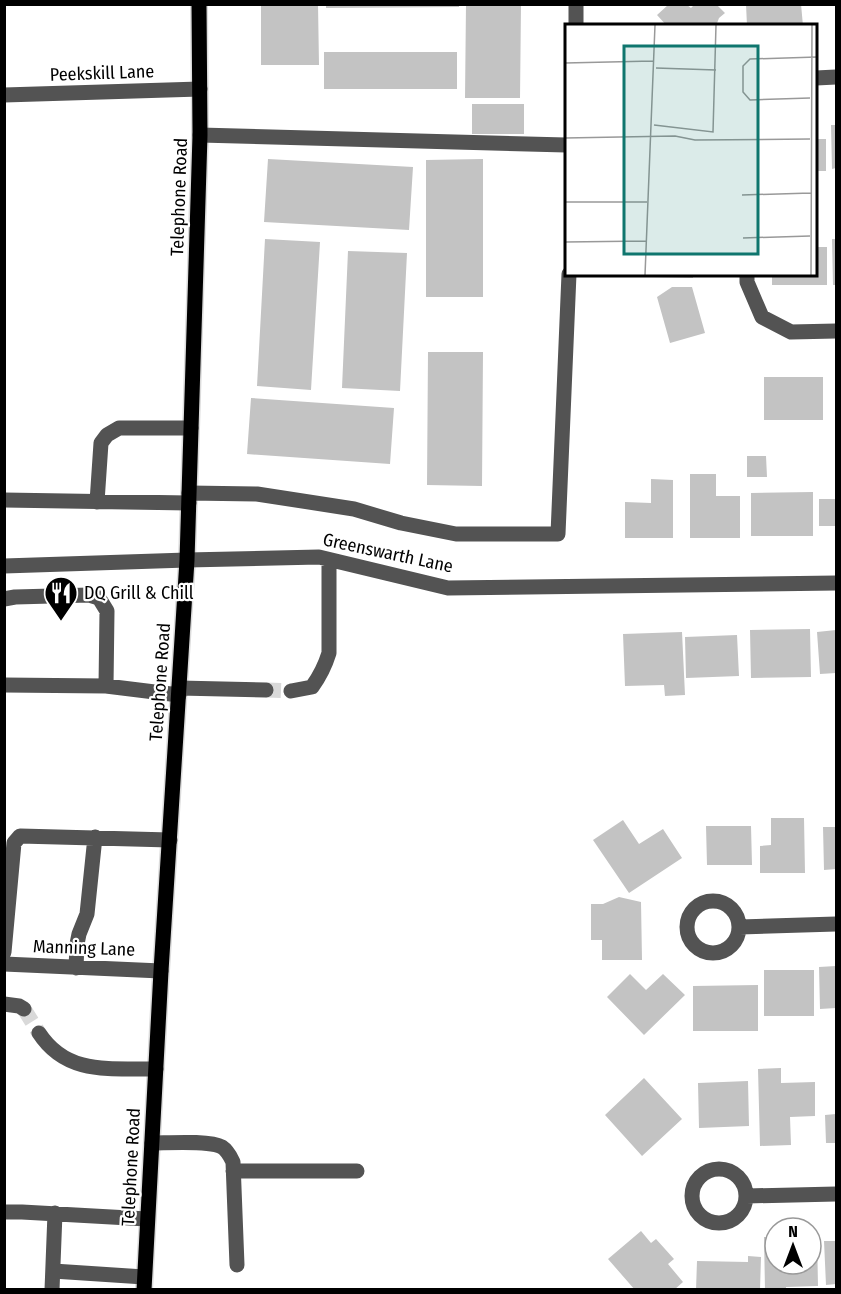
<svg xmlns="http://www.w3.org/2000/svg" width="841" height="1294" viewBox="0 0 841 1294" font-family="'Fira Sans Condensed',sans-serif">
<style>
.building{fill:#c3c3c3}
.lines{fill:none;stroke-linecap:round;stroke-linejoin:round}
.minor-tunnel{stroke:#d9d9d9;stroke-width:15;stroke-dasharray:15 8;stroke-linecap:butt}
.major-casing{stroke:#dbdbdb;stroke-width:18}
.minor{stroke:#535353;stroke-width:15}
.major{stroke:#000;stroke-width:15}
.labels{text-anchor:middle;stroke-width:4.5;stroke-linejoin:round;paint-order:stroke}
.street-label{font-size:18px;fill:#000;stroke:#fff}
.poi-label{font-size:18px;fill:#000;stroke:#fff;text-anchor:start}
.inset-road{fill:none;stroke:#999;stroke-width:1.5}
.view{fill:#0f766e;fill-opacity:0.15;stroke:#0f766e;stroke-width:3}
.inset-edge{fill:none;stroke:#000;stroke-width:3}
</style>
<rect width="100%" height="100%" fill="#fff"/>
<path class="building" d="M261,4H318L319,65H261Z
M326,4H459V7L326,8Z
M466,4H521L520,98H465Z
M695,4H716L725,13L719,18L716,26H667L657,15L668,5H687L691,8Z
M746,4H801L803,26H747Z
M324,52H457V89H324Z
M472,104H524V134H472Z
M831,125H836V168L832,169Z
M816,139H826V171H816Z
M268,159L413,167L409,230L264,222Z
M483,159V297H426V160Z
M265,239L320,242L311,390L257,386Z
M832,239H836V285H833Z
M816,247H827V285H772V274H816Z
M348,251L407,253L400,391L342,388Z
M651,274H693V278L651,277Z
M672,287H692L705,333L670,343L657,297Z
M428,352H483L482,486L427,485Z
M764,377H823V420H764Z
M251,398L394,408L390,464L247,454Z
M747,456H766L767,477H747Z
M690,474H716V496H740V538H690Z
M651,479L673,480V538H625V502L651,503Z
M813,492V536H751V493Z
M819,499H836V526H819Z
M810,629L811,677L751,678L750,630Z
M836,630V673L820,674L817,632Z
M682,632L685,695L665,696L664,685L625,686L623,634Z
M737,635L739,676L686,678L685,637Z
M771,818H804L805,873H760V846L771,845Z
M623,820L639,844L663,829L682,858L629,893L593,840Z
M706,826H751L752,865H707Z
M823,827H836V869L824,870Z
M619,897L641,902L642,960H602V940H591V904H603Z
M836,966V1008L820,1009L819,967Z
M764,970H814V1016H764Z
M630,974L646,990L663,974L685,995L644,1035L607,997Z
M758,985V1031H693V986Z
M781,1068V1083L815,1082V1116L790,1117L791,1145L760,1146L758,1069Z
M644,1078L682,1119L642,1156L605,1115Z
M748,1081L749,1126L699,1128L698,1083Z
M836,1114V1143H826L825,1115Z
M641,1231L651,1243L656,1239L674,1259L668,1264L683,1282L674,1290H635L608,1259Z
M811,1236H817L818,1286L786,1287V1290H765L764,1237H775V1264H811Z
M824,1241H836V1284L826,1285Z
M748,1256L761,1257L760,1290H696L697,1261L748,1262Z"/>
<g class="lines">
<path class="minor-tunnel" d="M266,690L291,691
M24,1009L39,1033"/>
<g class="major-casing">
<path id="major" d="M144,1290L161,971L187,560L200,135L199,4"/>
</g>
<path class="minor" d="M576,26V4
M816,78L836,77
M4,95L200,89
M200,135L566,145
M747,274V282L762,317L791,332L836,331
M189,493L257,494L354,509L401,523L456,534H558L569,274
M4,500L189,503
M97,502L101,443L107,435L119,428H191
M4,566L187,560L319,557L448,588L836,583
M4,599L15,597L89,595L99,598L107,611L106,686
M4,685L106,686L179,695
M179,688L266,690
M291,691L312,687C320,676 325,666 329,653V560
M687 927a26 26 0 1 1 52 0a26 26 0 1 1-52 0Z
M740,927L836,924
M4,952L14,843L20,836L170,840
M4,964L161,971
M76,968L77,944L79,934L87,914L95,837
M4,1004L19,1006L24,1009
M39,1033C67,1076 111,1068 156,1069
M152,1143C167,1143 210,1140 222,1147C228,1151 230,1156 233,1162L237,1265
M692 1196a27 27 0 1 1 54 0a27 27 0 1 1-54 0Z
M233,1171H357
M747,1196L836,1194
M4,1212H22L147,1219
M53,1271L144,1277
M52,1290L55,1213"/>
<use href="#major" class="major"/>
</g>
<defs>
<g id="restaurant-pin" transform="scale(1.725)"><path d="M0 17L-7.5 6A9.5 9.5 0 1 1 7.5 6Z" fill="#000" stroke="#fff"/><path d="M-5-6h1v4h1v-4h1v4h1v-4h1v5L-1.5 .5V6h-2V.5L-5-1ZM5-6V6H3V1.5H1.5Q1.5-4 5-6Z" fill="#fff"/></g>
</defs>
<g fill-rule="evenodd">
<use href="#restaurant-pin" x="61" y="593"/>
</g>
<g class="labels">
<g class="street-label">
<text transform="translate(102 73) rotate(-2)" y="6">Peekskill Lane</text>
<text transform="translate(179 197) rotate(-88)" y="6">Telephone Road</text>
<text transform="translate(388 553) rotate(12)" y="6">Greenswarth Lane</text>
<text transform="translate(160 682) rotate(-86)" y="6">Telephone Road</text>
<text transform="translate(84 948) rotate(2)" y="6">Manning Lane</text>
<text transform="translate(131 1167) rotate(-87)" y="6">Telephone Road</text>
</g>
<g class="poi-label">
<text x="84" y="599">DQ Grill &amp; Chill</text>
</g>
</g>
<g transform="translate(565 24)">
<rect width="252" height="252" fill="#fff"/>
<path class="inset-road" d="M0,39L88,37M91,44L151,46M245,74L185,76L178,68V42L185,35L252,33M89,101L148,108L151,1M0,114L110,112L130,116L245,115M177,171L246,169M0,178H82M178,214L245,212M0,218L82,217M80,251L90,1M246,251L247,1"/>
<path class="view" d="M59,22H193V230H59Z"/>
<rect width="252" height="252" class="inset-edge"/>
</g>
<rect width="841" height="1294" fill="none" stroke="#000000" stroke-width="12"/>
<g transform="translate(793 1246)"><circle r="28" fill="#ffffff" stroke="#999999" stroke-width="1.5"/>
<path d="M0-4.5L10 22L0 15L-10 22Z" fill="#000000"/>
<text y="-9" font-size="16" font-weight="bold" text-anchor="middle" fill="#000000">N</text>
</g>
</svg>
